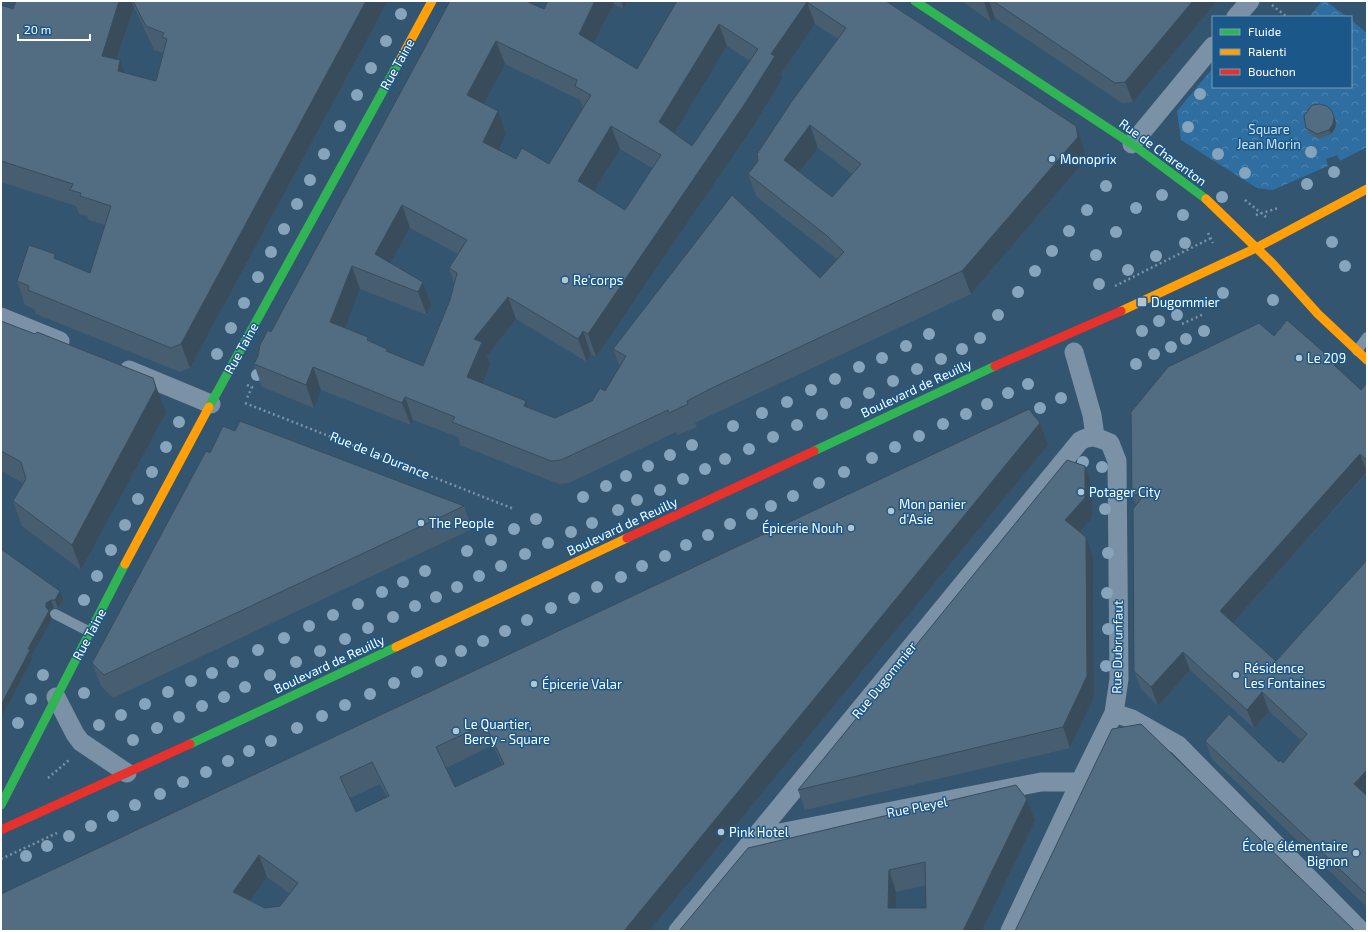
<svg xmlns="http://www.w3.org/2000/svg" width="1368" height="932" viewBox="0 0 1368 932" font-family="'Exo 2',sans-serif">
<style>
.forest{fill:url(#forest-crowns)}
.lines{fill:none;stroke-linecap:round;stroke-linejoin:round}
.path{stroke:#7b91a5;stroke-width:2.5;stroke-dasharray:2 3;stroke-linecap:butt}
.lane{stroke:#7b91a5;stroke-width:10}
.street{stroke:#7b91a5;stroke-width:19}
.fast{stroke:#30b455;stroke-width:9}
.slow{stroke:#ff9f0a;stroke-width:9}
.jam{stroke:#e5322d;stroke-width:9}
.tree{fill:#86a4bb}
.wall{fill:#475e70;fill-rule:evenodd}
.shaded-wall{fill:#394c5b}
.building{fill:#526d82;stroke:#394c5b;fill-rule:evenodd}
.poi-dot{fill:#b8c4cd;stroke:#1b5889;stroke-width:1.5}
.labels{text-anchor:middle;stroke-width:3;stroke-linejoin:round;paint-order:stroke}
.street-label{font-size:13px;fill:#fff;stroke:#1b5889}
.park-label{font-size:13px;fill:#c9e5f9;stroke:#1b5889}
.poi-label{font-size:13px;fill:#fff;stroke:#1b5889;text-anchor:start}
</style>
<defs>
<pattern id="forest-crowns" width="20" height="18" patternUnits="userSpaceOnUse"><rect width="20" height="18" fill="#2f6ea0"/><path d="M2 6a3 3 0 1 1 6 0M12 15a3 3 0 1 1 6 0" fill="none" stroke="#4e84ae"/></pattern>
</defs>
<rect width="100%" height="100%" fill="#345570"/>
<path class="forest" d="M1322,1H1326L1347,17H1309Z
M1351,20L1367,33V147L1340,161L1337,155L1326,159L1328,166L1273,190L1257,188L1181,140L1177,111L1213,68V87H1351Z"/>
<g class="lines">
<path class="path" d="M1272,5L1287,17
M1245,200L1266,217
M1256,215L1278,208
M1208,233L1213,243
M1115,286L1211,238
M1182,324L1204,314
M247,385L252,387L247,398
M245,403L514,509
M48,778L69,760
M1,859L57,833"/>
<path class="lane" d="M1357,351L1367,337
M55,614L90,632"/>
<path class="street" d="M1236,17L1250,1
M1132,144L1213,46
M1,317L60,341
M1074,352L1092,415L1095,436
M129,370L211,404
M56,697L75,734L81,742L127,773
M1114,713L1132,719L1178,745L1361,931
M754,838L1041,782H1080
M678,931L1080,441C1092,434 1099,438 1110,443L1117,461L1119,679L1114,713L1080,782L1010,931"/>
<path class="fast" d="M915,1L1132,144L1206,199
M209,407L400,60
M814,451L995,366
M190,744L396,647
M1,805L125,564"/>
<path class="slow" d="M400,60L432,1
M1206,199L1272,263L1318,314L1367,360
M1121,311L1256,248L1367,189
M125,564L209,407
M396,647L627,538"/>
<path class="jam" d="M995,366L1121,311
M627,538L814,451
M1,830L190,744"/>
</g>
<g class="tree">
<circle cx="401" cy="14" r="6"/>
<circle cx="386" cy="41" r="6"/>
<circle cx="371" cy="68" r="6"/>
<circle cx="1200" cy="94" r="6"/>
<circle cx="357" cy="95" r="6"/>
<circle cx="340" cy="126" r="6"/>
<circle cx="1188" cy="127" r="6"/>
<circle cx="1311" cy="152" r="6"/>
<circle cx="324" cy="154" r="6"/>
<circle cx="1218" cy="154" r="6"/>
<circle cx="1334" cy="172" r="6"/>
<circle cx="1245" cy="173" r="6"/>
<circle cx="310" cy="180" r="6"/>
<circle cx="1307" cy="184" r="6"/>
<circle cx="1106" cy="186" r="6"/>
<circle cx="1162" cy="195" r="6"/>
<circle cx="1222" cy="197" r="6"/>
<circle cx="297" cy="204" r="6"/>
<circle cx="1136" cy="208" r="6"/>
<circle cx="1087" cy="210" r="6"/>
<circle cx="1183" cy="215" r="6"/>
<circle cx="284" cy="229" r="6"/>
<circle cx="1069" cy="231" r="6"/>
<circle cx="1116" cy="232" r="6"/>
<circle cx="1332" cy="242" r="6"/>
<circle cx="1185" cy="243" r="6"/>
<circle cx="1052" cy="251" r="6"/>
<circle cx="271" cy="252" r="6"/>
<circle cx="1096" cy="255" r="6"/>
<circle cx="1156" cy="256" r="6"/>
<circle cx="1345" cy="266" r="6"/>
<circle cx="1128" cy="270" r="6"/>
<circle cx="1035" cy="271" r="6"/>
<circle cx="258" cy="277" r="6"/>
<circle cx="1099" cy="284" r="6"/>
<circle cx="1018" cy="292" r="6"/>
<circle cx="1223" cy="293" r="6"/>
<circle cx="1273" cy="300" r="6"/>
<circle cx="244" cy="303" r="6"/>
<circle cx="998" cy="315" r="6"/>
<circle cx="1177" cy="315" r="6"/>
<circle cx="1159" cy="321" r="6"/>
<circle cx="231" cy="328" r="6"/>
<circle cx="1142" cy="331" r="6"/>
<circle cx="1204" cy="331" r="6"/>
<circle cx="929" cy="334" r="6"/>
<circle cx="980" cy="338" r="6"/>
<circle cx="1186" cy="339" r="6"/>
<circle cx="906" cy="346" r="6"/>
<circle cx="1171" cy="347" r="6"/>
<circle cx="962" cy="349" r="6"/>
<circle cx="217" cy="354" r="6"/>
<circle cx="1154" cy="354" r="6"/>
<circle cx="882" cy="358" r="6"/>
<circle cx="941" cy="359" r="6"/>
<circle cx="1136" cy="364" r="6"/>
<circle cx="859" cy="367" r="6"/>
<circle cx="917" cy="369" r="6"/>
<circle cx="257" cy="375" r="6"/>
<circle cx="835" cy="379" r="6"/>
<circle cx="893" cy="381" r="6"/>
<circle cx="1028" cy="384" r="6"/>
<circle cx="811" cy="390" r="6"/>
<circle cx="869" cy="393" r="6"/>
<circle cx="1008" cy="393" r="6"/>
<circle cx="1061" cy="398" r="6"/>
<circle cx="787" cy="402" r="6"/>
<circle cx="846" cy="403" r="6"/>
<circle cx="987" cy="404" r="6"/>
<circle cx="1040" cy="408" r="6"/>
<circle cx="762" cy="413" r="6"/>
<circle cx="822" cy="414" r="6"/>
<circle cx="966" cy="414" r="6"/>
<circle cx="179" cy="422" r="6"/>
<circle cx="943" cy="424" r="6"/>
<circle cx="797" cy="425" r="6"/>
<circle cx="733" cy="426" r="6"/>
<circle cx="919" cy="436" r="6"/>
<circle cx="773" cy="437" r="6"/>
<circle cx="692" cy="445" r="6"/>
<circle cx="166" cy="447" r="6"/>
<circle cx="895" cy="447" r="6"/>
<circle cx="749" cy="449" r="6"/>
<circle cx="670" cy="455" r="6"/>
<circle cx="872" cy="458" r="6"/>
<circle cx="725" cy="459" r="6"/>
<circle cx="1083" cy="462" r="6"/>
<circle cx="648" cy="466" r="6"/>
<circle cx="1102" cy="467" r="6"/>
<circle cx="705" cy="469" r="6"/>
<circle cx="152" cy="472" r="6"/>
<circle cx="844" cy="472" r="6"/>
<circle cx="626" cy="476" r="6"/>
<circle cx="683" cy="479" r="6"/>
<circle cx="819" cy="483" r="6"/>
<circle cx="606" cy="486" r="6"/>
<circle cx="660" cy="490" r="6"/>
<circle cx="793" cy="496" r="6"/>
<circle cx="583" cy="497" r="6"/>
<circle cx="138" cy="499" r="6"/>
<circle cx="637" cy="500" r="6"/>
<circle cx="771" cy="506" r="6"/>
<circle cx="1105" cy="509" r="6"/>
<circle cx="618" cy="510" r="6"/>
<circle cx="752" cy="514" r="6"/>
<circle cx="536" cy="519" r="6"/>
<circle cx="592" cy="523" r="6"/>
<circle cx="730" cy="524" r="6"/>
<circle cx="125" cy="525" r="6"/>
<circle cx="514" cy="529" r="6"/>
<circle cx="571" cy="532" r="6"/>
<circle cx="708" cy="535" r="6"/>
<circle cx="491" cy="540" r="6"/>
<circle cx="548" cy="543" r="6"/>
<circle cx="686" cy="545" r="6"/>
<circle cx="111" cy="550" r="6"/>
<circle cx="467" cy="551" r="6"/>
<circle cx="1108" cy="553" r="6"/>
<circle cx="525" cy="554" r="6"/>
<circle cx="665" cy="556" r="6"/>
<circle cx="501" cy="566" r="6"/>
<circle cx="642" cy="566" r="6"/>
<circle cx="425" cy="571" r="6"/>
<circle cx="97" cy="576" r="6"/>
<circle cx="479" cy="576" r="6"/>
<circle cx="621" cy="577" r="6"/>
<circle cx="403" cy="582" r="6"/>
<circle cx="457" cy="587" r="6"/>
<circle cx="597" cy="587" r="6"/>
<circle cx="382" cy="592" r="6"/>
<circle cx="1107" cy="593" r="6"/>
<circle cx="436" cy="597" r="6"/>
<circle cx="574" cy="598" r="6"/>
<circle cx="84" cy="600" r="6"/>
<circle cx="358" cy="604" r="6"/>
<circle cx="415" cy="606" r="6"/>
<circle cx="551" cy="608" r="6"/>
<circle cx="333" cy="615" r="6"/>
<circle cx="393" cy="617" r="6"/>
<circle cx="527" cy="620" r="6"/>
<circle cx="309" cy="626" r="6"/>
<circle cx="368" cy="628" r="6"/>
<circle cx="1108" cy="629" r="6"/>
<circle cx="505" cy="631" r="6"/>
<circle cx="284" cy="638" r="6"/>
<circle cx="345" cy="639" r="6"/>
<circle cx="483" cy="641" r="6"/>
<circle cx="258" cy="650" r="6"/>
<circle cx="320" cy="651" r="6"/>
<circle cx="461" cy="651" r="6"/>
<circle cx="441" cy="661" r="6"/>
<circle cx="233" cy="662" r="6"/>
<circle cx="296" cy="662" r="6"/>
<circle cx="1106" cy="666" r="6"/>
<circle cx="417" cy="672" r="6"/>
<circle cx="212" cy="673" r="6"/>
<circle cx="43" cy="675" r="6"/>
<circle cx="270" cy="675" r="6"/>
<circle cx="191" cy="681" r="6"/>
<circle cx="394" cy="683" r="6"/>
<circle cx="245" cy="687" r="6"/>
<circle cx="168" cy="692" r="6"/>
<circle cx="84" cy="693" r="6"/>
<circle cx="370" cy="694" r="6"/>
<circle cx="224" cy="697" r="6"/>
<circle cx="31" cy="699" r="6"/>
<circle cx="145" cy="704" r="6"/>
<circle cx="345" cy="705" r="6"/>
<circle cx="202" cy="706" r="6"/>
<circle cx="121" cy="715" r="6"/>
<circle cx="322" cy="716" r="6"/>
<circle cx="179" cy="717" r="6"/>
<circle cx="18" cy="723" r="6"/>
<circle cx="99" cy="725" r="6"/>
<circle cx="157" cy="728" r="6"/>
<circle cx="297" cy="728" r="6"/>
<circle cx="133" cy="740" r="6"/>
<circle cx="271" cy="741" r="6"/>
<circle cx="249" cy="751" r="6"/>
<circle cx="228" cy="761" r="6"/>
<circle cx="206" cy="772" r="6"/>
<circle cx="183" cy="782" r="6"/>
<circle cx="160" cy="794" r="6"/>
<circle cx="135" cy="805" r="6"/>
<circle cx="113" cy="816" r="6"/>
<circle cx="91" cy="826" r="6"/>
<circle cx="69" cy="836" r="6"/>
<circle cx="47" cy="846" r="6"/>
<circle cx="26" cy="856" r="6"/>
</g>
<path class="wall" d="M1,1H3L2,6L13,9L16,1H388L190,368L180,372L36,314L34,309L25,305L17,281L57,259L90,273L105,225L89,220L87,216L79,214L76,206L1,182ZM134,7L154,50L163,53L156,81L125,73L120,60L117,59Z
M450,1L544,9L548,1H628L624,9L614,4L594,43L637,69L677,1H886L1084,148L1086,159L971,294L720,411L695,423L697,427L678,435L676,432L569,483L559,484L460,445L458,437L413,420L411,425L321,390L314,408L262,387L254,364ZM815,24L838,39L758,161L748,174L756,196L837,259L820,278L613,349L620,367L605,391L592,401L555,418L528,407L482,384L490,364L487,356L516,319L587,362L591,354L596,357L754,125L783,78L781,74ZM727,46L750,61L692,146L674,133ZM505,64L580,100L583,108L549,164L516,159L498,150L506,134L483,103ZM818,148L852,174L832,197L800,172ZM620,149L652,168L625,210L594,191ZM410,228L458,254L449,268L454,283L450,300L423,366L388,352L387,349L369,342L368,337L345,328L360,289L427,315L431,305L423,282L390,263Z
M962,1H1217L1133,102L1122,103L995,18L991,22Z
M1336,122L1335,128L1331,134L1319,139L1308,132L1306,128Z
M1,321L166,413L81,570L22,526L13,501L23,483L1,471Z
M1274,336L1336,363L1338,369L1361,390L1367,383V473L1233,622L1276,661L1367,560V907L1212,759L1205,741L1283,763L1301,740L1269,711L1254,728L1190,670L1158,706L1141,689L1134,671L1136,505L1132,495Z
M1040,423L1048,445L649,931H1ZM493,745L502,764L455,787L446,768ZM380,784L387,797L356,812L350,798ZM267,877L290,894L280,906L265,908L250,900Z
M235,431L464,506L472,529L113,698L101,686L92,663L210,453Z
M1085,466L1092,487V518L1080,532L1093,557L1094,697L1070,748L805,810L798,790Z
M1,549L63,599L58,608H54L49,611V612L52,620L32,655L33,658L1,718Z
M1027,799L1035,821L982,931H679ZM926,885V908H896V892Z"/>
<path class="shaded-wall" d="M1,1H3L1,9Z
M119,1H131L134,7L110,79L102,56Z
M366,1H388L190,368L181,344Z
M595,1H613L614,4L587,56L579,34Z
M621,1H628L624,9Z
M985,1H989L995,18L991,22L984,2Z
M1193,1H1217L1133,102L1125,82Z
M807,2L815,24L781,74L783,78L754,125L596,357L588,334L771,54Z
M719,24L727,46L667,145L659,122Z
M496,41L505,64L476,118L467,95Z
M120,60L129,84L118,71Z
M498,111L506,134L492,165L483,142Z
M1332,111L1336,122L1335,128L1331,134L1329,130Z
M810,125L818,148L792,182L784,160Z
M611,126L620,149L586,204L578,181Z
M1076,126L1084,148L1086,159L971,294L962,271Z
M402,205L410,228L383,276L375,254Z
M352,266L360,289L339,345L330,322Z
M423,282L431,305L427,315L418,292Z
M508,297L516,319L487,356L490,364L476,400L467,377L474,339Z
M583,331L591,354L587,362L578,339Z
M1336,363L1342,381L1334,365Z
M313,367L321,390L314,408L306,385Z
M153,378L166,413L81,570L72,545Z
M405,397L413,420L411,425L402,403Z
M526,401L534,424L524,406Z
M1040,423L1048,445L649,931H624Z
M1360,454L1367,472L1227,629L1220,611Z
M1085,466L1092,487V518L1073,540L1065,520Z
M1086,537L1093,557L1094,697L1070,748L1063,727Z
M60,591L63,599L58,608L55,600Z
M51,600L54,608L49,611V612L52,620L32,655L33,658L1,718V705L28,649L46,607V603Z
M1183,652L1190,670L1158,706L1151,687Z
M1262,692L1269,711L1254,728L1247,710Z
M1367,770V795L1354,784Z
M1027,799L1035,821L982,931H963Z
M259,855L267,877L241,913L233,892Z
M889,870L896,892V929L888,908Z"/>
<path class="building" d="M16,1H119L102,56L120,60L118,71L156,81L167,39L162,37L164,33L146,26L133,1H366L181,344L171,348L28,290L29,286L17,281L29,245L55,254L54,258L90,273L111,206L80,196L81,193L70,190L73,184L1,161V5L13,9Z
M450,1H526L544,9L548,1H595L579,34L637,69L677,1H886L1076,126L1078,137L962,271L712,388L687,401L688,404L669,413L668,410L561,460L551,461L452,422L455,417L405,397L402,403L313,367L306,385L254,364L258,356L260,345L268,330L271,332L280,315ZM807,2L846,28L792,101L757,154L758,161L748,174L826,235L844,252L820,278L732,195L613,349L626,356L605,391L600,388L592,401L555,418L524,406L526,401L467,377L482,342L474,339L508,297L578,339L583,331L588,334L746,102L775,56L771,54ZM719,24L758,49L692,146L659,122ZM496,41L577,80L575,86L591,95L549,164L522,148L516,159L483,142L498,111L467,95ZM810,125L861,164L832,197L784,160ZM611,126L661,155L625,210L578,181ZM402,205L467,240L449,268L457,273L450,300L423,366L386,351L387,349L367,340L368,337L330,322L352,266L418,292L423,282L375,254Z
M993,1H1193L1125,82L1115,83Z
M1319,104L1327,106L1332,111L1334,117L1333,124L1329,130L1317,134L1306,128L1304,116L1312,105Z
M1287,320L1336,363L1334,365L1361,390L1367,383V460L1360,454L1220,611L1276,661L1367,560V770L1354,784L1367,796V895L1205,741L1229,714L1279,762L1280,760L1283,763L1307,734L1262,692L1247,710L1183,652L1151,687L1134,671L1133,509L1145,494L1132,495L1131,412L1168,367L1259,323L1274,336Z
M1,321L35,334L37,332L153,378L156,388L72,545L13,501L26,479L21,462L1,451Z
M1029,409L1040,423L624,931H1V894ZM485,724L504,764L455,787L436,747ZM372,762L389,796L356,812L340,777ZM259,855L298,883L280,906L265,908L233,892Z
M240,421L464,506L104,675L92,663L206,451L210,453L223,426L235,431Z
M1067,460L1085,466V498L1065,520L1086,537L1087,676L1063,727L798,790Z
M1,549L60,591L55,600H51L46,603V607L49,611L28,649L30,650L1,705Z
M1141,724L1355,931H1015L1112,729Z
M1016,785L1027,799L963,931H679L748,848ZM925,862L926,908H888L889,870Z"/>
<g class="poi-dot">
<circle cx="1052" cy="159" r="4"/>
<circle cx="565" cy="280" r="4"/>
<rect x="1137" y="297" width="10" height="10" rx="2"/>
<circle cx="1299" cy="358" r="4"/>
<circle cx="1081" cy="492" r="4"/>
<circle cx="891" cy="511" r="4"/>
<circle cx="421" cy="523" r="4"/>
<circle cx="851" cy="528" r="4"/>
<circle cx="1236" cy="675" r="4"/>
<circle cx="534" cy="684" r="4"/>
<circle cx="456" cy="731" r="4"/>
<circle cx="721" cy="832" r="4"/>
<circle cx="1356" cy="853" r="4"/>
</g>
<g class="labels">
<g class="street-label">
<text transform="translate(397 64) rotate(-61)" y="5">Rue Taine</text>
<text transform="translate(1163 152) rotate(36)" y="5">Rue de Charenton</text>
<text transform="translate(241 348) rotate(-61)" y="5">Rue Taine</text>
<text transform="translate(916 388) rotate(-25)" y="5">Boulevard de Reuilly</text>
<text transform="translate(380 455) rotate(22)" y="5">Rue de la Durance</text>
<text transform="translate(622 526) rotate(-25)" y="5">Boulevard de Reuilly</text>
<text transform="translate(89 634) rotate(-62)" y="5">Rue Taine</text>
<text transform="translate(1117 647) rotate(-89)" y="5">Rue Dubrunfaut</text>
<text transform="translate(329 664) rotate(-25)" y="5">Boulevard de Reuilly</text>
<text transform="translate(884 680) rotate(-51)" y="5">Rue Dugommier</text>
<text transform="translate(917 807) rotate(-11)" y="5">Rue Pleyel</text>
</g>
<g class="park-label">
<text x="1269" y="134">Square<tspan x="1269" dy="15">Jean Morin</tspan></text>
</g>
<g class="poi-label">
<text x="1060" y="164">Monoprix</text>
<text x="573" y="285">Re'corps</text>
<text x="1151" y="307">Dugommier</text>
<text x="1307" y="363">Le 209</text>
<text x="1089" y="497">Potager City</text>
<text x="899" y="509">Mon panier<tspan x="899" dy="15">d'Asie</tspan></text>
<text x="429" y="528">The People</text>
<text x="843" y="533" text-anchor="end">Épicerie Nouh</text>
<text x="1244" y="673">Résidence<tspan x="1244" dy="15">Les Fontaines</tspan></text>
<text x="542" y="689">Épicerie Valar</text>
<text x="464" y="729">Le Quartier,<tspan x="464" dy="15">Bercy - Square</tspan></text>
<text x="729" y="837">Pink Hotel</text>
<text x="1348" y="851" text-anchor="end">École élémentaire<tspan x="1348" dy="15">Bignon</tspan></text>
</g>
</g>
<rect width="1368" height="932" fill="none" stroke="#ffffff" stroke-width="4"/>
<rect x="1212" y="16" width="140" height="72" fill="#1b5889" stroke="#769bb8"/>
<rect x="1220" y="29" width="20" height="6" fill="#30b455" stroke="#769bb8"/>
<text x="1248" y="36" font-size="12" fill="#ffffff">Fluide</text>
<rect x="1220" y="49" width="20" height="6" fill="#ff9f0a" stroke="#769bb8"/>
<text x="1248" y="56" font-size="12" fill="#ffffff">Ralenti</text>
<rect x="1220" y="69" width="20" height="6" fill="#e5322d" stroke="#769bb8"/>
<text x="1248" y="76" font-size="12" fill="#ffffff">Bouchon</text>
<path d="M18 34v6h72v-6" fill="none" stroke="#ffffff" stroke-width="2"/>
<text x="24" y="34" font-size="12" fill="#ffffff" stroke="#1b5889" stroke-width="3" paint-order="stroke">20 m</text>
</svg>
